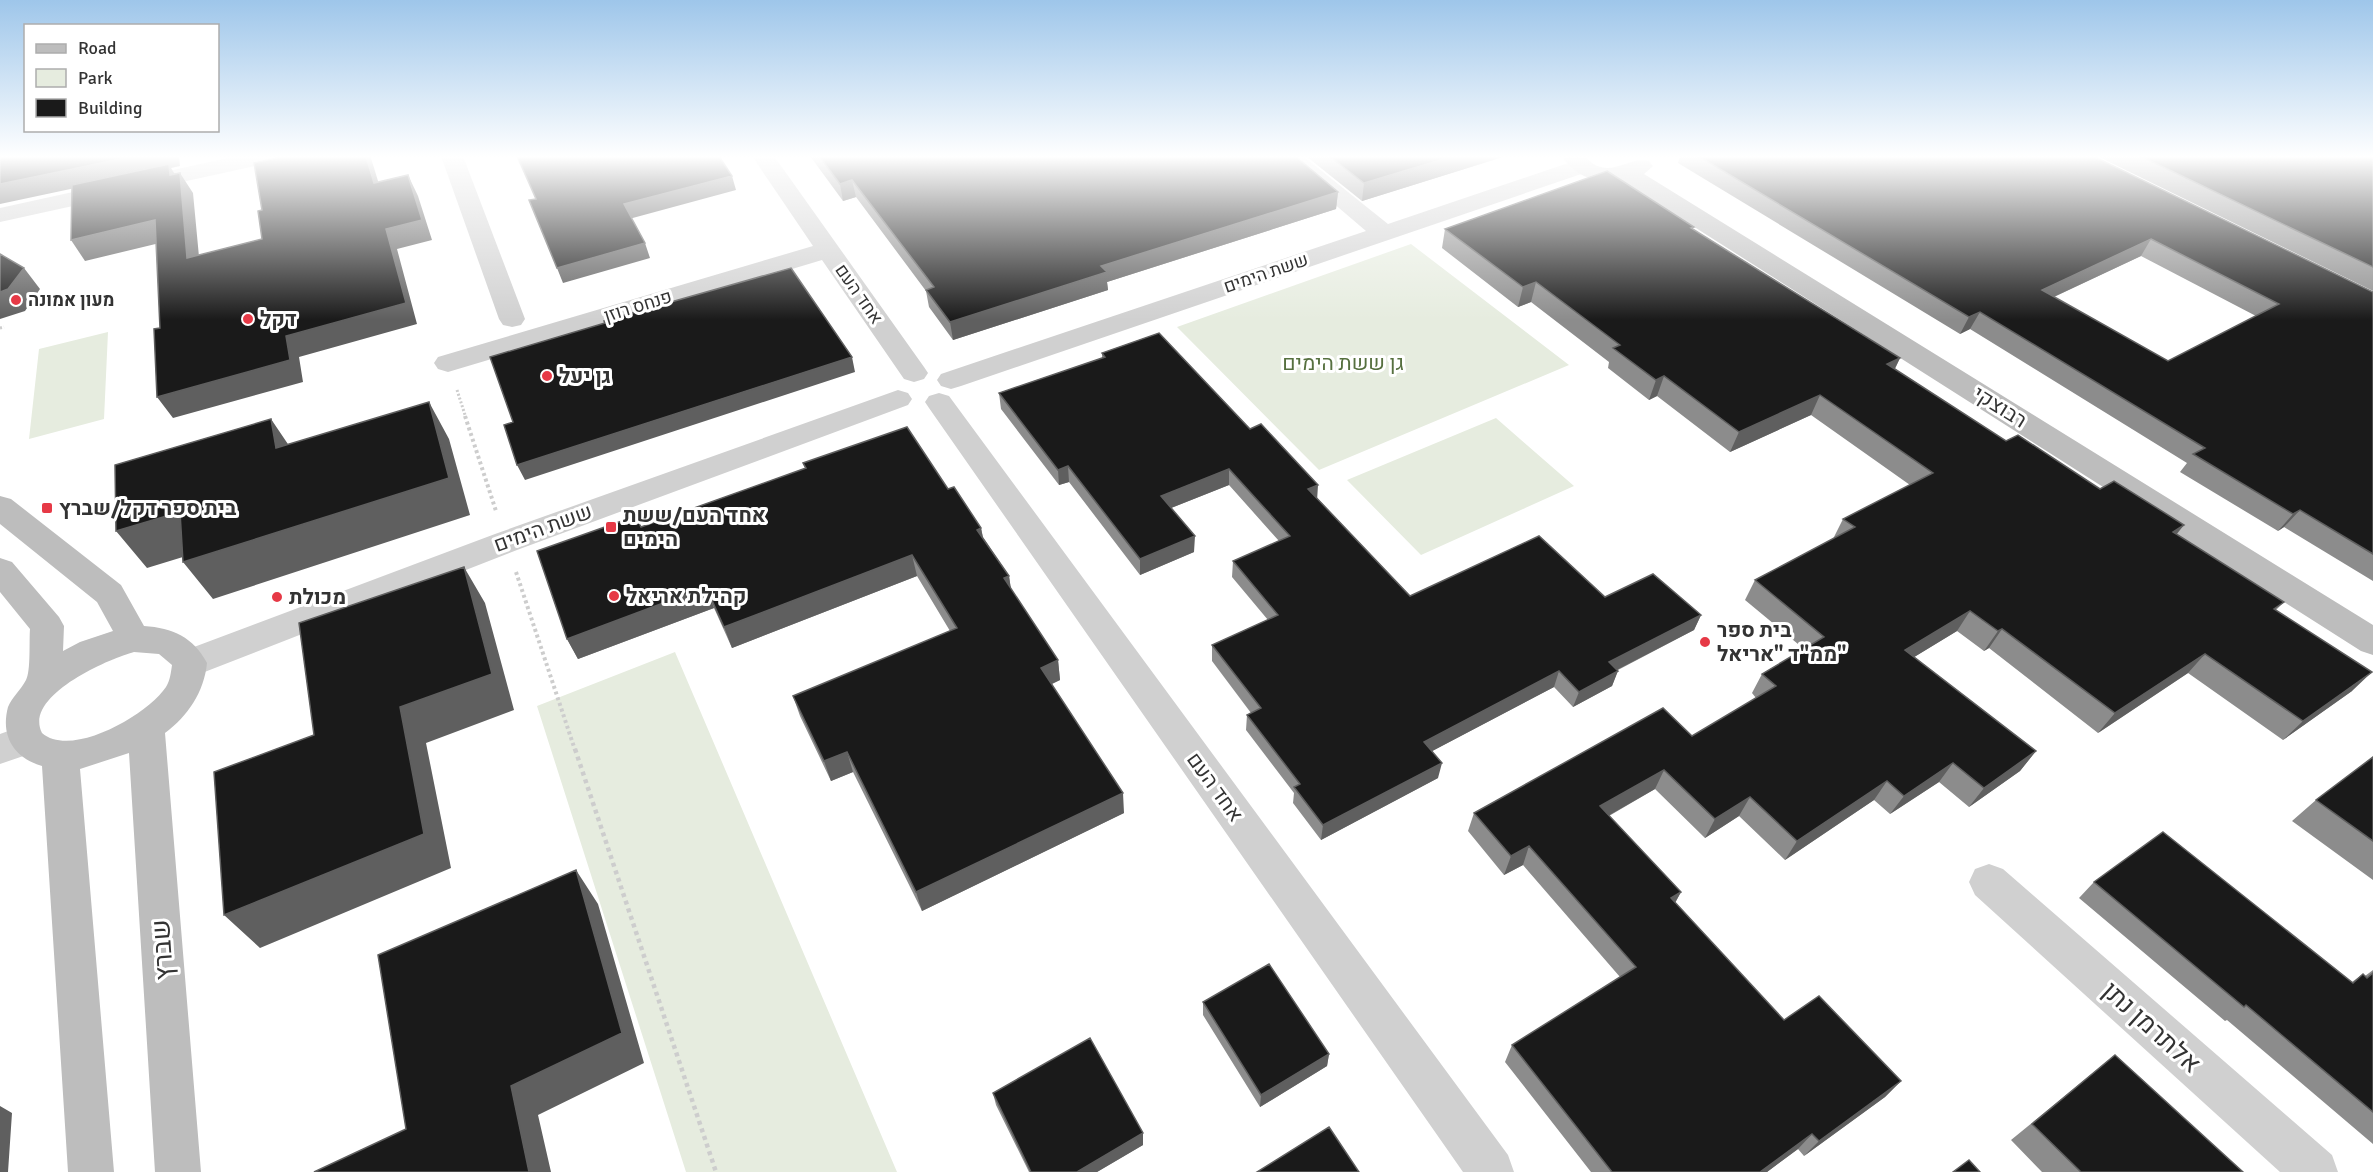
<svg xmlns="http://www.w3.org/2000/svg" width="2373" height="1172" viewBox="0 0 2373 1172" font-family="Signika,Heebo,sans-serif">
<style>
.green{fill:#e6ecdf}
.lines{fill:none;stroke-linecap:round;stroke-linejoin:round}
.path-far2{stroke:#cdcdcd;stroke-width:3;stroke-dasharray:2 2;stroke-linecap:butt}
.path-far1{stroke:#cdcdcd;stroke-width:4;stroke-dasharray:3 3;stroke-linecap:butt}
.path{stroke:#cdcdcd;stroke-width:4.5;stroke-dasharray:4 4;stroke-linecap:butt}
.street{fill:#d0d0d0;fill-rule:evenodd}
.secondary{fill:#bdbdbd;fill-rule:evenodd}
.wall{fill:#8c8c8c;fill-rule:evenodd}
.shaded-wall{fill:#5f5f5f}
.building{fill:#1a1a1a;stroke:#5f5f5f;stroke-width:1.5;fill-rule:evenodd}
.poi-dot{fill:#e63946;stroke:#fff;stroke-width:2}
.labels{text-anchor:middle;stroke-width:6;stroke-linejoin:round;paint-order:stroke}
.far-street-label{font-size:18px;fill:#333;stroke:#fff}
.far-poi-label{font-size:18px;font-weight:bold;fill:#333;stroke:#fff;text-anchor:start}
.poi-label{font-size:21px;font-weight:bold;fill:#333;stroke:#fff;text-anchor:start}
.park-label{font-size:21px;fill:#56703f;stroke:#fff}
.street-label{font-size:21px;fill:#333;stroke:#fff}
.near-street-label{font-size:26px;fill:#333;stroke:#fff}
</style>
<rect width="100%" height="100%" fill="#fff"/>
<path class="green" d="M1411,244L1569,365L1319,470L1177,327Z
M108,332L104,419L29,439L39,349Z
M1496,418L1574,486L1421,555L1347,480Z
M675,652L897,1172H686L537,706Z"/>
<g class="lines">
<path class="path-far2" d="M0,328L4,327
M457,390L466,418"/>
<path class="path-far1" d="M465,416L496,511
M516,572L575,750"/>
<path class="path" d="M575,749L716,1172"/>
<path class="street" d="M237,156H279L276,161L268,163L0,222V208Z
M441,156H463L525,319L521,325L512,327L503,325L499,319Z
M752,156H774L924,367L928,373L924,379L914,382L904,379L822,260L458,369L448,372L438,369L434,363L438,357L813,246Z
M1278,156H1303L1388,224L1574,161L1582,159L1590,161L1594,166L1590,171L961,386L951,389L941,386L937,380L941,374L1366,231Z
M898,390L908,393L912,399L908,405L517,550L202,673L190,676L178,673L173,663L178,653L495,534Z
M939,393L949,396L1508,1155L1514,1172H1463L929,408L925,402L929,396Z
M25,725L38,729L43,740L38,751L0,764V734Z
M1989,864L2003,869L2332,1155L2338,1172H2280L1975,895L1969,882L1975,869Z"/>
<path class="secondary" d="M1562,156H1584C1609,183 1626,155 1649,161L1653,166L1644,174L2373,625V655L2361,651L1622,181C1597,184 1575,177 1562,156Z
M0,496L11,499L121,585L144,626C173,628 193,637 207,663C204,692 188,716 165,733L201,1172H155L129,753L80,769L114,1172H68L42,766C15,758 0,737 8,707C12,697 21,690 26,680C31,671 29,640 30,629L0,592V558L12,562L59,617L64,626L63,651L80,642L113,631L97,602L0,524ZM134,652L159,654L172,665C171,672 170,681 166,687C148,714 72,759 42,733C23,696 108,659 134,652Z"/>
</g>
<path class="wall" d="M810,156H1295L1338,192L1336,209L1107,282L1108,290L953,340L929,307L926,291L856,197L843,201Z
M1306,156H1506L1362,201Z
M1680,156H2093L2373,292V581L2284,527L2278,531L2180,472L2187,463L1970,329L1960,334L1678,163ZM2141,256L2256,316L2168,361L2054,297Z
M2097,156H2373V291Z
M1445,229H1693L1900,358L1895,369L2006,441L2100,489L2177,534L2284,602L2276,610L2352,691L2283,740L2188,673L2098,733L1989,648L1984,651L1957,631L1914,657L2036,751L2020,771L1969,807L1939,782L1890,814L1874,800L1785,860L1739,816L1705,838L1655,789L1609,816L1681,892L1675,903L1784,1020L1901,1081L1885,1097L1804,1156L1798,1149L1767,1172H1591L1505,1062L1512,1045L1620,977L1523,865L1504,875L1468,831L1474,813L1692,736L1756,698L1752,693L1762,674L1804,649L1745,600L1755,580L1833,539L1843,519L1910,485L1811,415L1730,452L1657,396L1649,400L1608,368L1609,362L1531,302L1518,307L1442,248Z
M1102,353L1317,498L1410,596L1605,597L1701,615L1694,630L1618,670L1612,686L1573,707L1554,687L1432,751L1438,778L1321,840L1293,803L1294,793L1246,730L1247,715L1251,713L1212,661V645L1268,620L1232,577L1233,561L1279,541L1229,485L1171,508L1194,552L1140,575L1069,482L1059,485L1001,409L999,393L1102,358Z
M803,463L948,489L981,528L983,537L1009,576L1011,589L1058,660L1060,680L1052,684L1124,813L922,911L853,772L831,781L800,716L793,696L950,631L917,576L732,648L714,608L578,659L567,639L641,527L805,469Z
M2373,757V880L2292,821L2316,800Z
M2094,882L2352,982L2363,974L2365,976L2373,970V1144L2227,1020L2225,1021L2079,898Z
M1203,1002L1329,1054L1327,1066L1260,1107L1203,1015Z
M2115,1055L2243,1172H2042L2011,1140Z
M993,1093L1143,1145L1097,1172H1029L996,1105Z"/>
<path class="shaded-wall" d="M135,156H179L180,166L171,168L181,184L180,173L193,193L201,278L187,258L170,175L169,168L0,204V184Z
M366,156H370L371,158L385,204L374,183Z
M1454,156H1506L1362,201L1364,183Z
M408,175L418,196L432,240L397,249L417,324L299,357L303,382L173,418L157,397L286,336L386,229Z
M732,176L736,190L629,219L624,204Z
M852,180L856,197L843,201L840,184Z
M1338,192L1336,209L1107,282L1108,290L953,340L950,322L1101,266Z
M155,220L168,241L85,261L71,240Z
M2151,239L2141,256L2032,307L2042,290Z
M645,243L650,258L563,283L557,268Z
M24,268L40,289L25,311L0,319V292Z
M1536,282L1531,302L1518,307L1523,287Z
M1980,312L1970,329L1960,334L1969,317Z
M852,357L855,372L525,480L517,465Z
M1900,358L1890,378L1887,364Z
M1664,376L1657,396L1649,400L1656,380Z
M1820,395L1811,415L1730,452L1739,432Z
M429,402L449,439L470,515L213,599L183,562Z
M271,419L296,456L276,448Z
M1068,466L1069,482L1059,485L1058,470Z
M1229,469V485L1161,512V496Z
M1318,485L1317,501L1308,489Z
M2300,510L2284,527L2278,531L2293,514Z
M180,512L209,549L147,568L116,531Z
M2184,525L2168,545L2173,532Z
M981,528L985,549L977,530Z
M1195,536L1194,552L1140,575V559Z
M912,555L917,576L732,648L724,627Z
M464,567L485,603L514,710L426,743L451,868L260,948L224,915L400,707Z
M1009,576L1012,597L1004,578Z
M706,587L714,608L578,659L567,639Z
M1970,611L1957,631L1893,670L1905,650Z
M1701,615L1694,630L1603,677L1609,662Z
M2002,629L1989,648L1984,651L1998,631Z
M2205,654L2188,673L2098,733L2115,713Z
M1058,660L1060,680L1043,688L1041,668Z
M1559,671L1554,687L1421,757L1424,742Z
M1618,671L1612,686L1573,707L1579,692Z
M2372,672L2352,691L2283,740L2303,721Z
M2036,751L2020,771L1969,807L1984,788Z
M847,752L853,772L831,781L824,761Z
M1442,763L1438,778L1321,840L1323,825Z
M1953,763L1939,782L1890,814L1904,796Z
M1664,770L1655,789L1592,825L1600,806Z
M1887,781L1874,800L1785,860L1797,841Z
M1123,793L1124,813L922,911L916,892Z
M1750,797L1739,816L1705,838L1715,819Z
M1529,846L1523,865L1504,875L1511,856Z
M576,870L598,904L644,1063L538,1115L551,1172H529L511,1086Z
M1681,892L1671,910V898Z
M1329,1054L1327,1066L1260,1107L1261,1095Z
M1901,1081L1885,1097L1804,1156L1819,1141Z
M0,1106L12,1113L8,1172H0Z
M1143,1133V1145L1097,1172H1077Z
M1812,1134L1798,1149L1767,1172H1760Z"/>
<path class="building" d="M0,156H135L0,184Z
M275,156H366L374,183L408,175L422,220L386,229L406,303L286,336L290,360L157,397L154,329L160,328L155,220L71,240L72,185L169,164L170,175L180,173L187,258L262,239L258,211L262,210L254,163L276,158Z
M517,156H719L732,176L624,204L645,243L557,268L529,200L536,199Z
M819,156H1295L1338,192L1101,266L1107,272L950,322L926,290L934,287L852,180L840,184Z
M1329,156H1454L1364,183Z
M1698,156H2093L2373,292V554L2300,510L2293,514L2193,454L2205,448L1980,312L1969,317ZM2151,239L2279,304L2168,361L2042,290Z
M2140,156H2373V267Z
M1607,171L1694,227L1691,228L1900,358L1887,364L2006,441L2018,435L2100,489L2114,481L2184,525L2173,532L2284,602L2274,609L2372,672L2303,721L2205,654L2115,713L2002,629L1998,631L1970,611L1905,650L2036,751L1984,788L1953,763L1904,796L1887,781L1797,841L1750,797L1715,819L1664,770L1600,806L1681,892L1671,898L1784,1020L1819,996L1901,1081L1819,1141L1812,1134L1760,1172H1612L1512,1045L1636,967L1529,846L1511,856L1474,813L1663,708L1692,736L1776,686L1762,674L1824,637L1755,580L1855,527L1843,519L1933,473L1820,395L1739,432L1664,376L1656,380L1613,348L1620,345L1536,282L1523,287L1445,229Z
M0,254L24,268L8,289L0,292Z
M791,268L852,357L517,465L504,425L513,422L490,357L605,323L604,321Z
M1159,333L1250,429L1261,424L1318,485L1308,489L1410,596L1539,536L1605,597L1653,574L1701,615L1609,662L1618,671L1579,692L1559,671L1424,742L1442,763L1323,825L1294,787L1300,784L1247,715L1261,708L1212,645L1278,615L1233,561L1290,536L1229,469L1161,496L1195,536L1140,559L1068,466L1058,470L999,393L1105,357L1102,353Z
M429,402L449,478L183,562L180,512L116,531L115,465L271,419L276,448Z
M907,427L948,489L954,487L981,528L977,530L1009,576L1004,578L1058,660L1041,668L1123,793L916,892L847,752L824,761L793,696L957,628L912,555L724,627L706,587L567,639L537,551L636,516L641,527L806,468L803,463Z
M464,567L492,674L400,707L424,834L224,915L214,772L314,735L299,623Z
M2373,757V841L2316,800Z
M2163,832L2353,983L2363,974L2367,978L2373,973V1112L2246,1005L2244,1007L2094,882Z
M576,870L622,1033L511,1086L529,1172H314L406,1129L378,955Z
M1269,964L1329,1054L1261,1095L1203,1002Z
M1090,1038L1143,1133L1077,1172H1031L993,1093Z
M2115,1055L2243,1172H2081L2032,1124Z
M1329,1127L1359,1172H1257Z
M1969,1160L1980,1172H1953Z"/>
<linearGradient id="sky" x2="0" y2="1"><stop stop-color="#9ec6ea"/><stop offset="0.49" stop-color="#fff"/><stop offset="1" stop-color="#fff" stop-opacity="0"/></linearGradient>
<rect width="2373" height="320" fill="url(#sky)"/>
<g class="poi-dot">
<circle cx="16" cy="300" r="6"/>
<circle cx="248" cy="319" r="6"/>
<circle cx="547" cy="376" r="6"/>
<rect x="41" y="502" width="12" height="12" rx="3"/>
<rect x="605" y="521" width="12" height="12" rx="3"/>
<circle cx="614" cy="596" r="6"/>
<circle cx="277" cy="597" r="6"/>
<circle cx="1705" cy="642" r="6"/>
</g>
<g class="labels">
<g class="far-street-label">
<text transform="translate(1266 273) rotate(-19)" y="6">ששת הימים</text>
<text transform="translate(859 294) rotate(55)" y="6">אחד העם</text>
<text transform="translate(638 306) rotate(-17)" y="6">פנחס רוזן</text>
</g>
<g class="far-poi-label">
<text x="28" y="306">מעון אמונה</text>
</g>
<g class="poi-label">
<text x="260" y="326">דקל</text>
<text x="559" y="383">גן יעל</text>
<text x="59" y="515">בית ספר דקל/שברץ</text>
<text x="623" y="522">אחד העם/ששת<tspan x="623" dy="24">הימים</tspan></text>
<text x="626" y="603">קהילת אריאל</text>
<text x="289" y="604">מכולת</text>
<text x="1717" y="637">בית ספר<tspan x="1717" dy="24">ממ"ד "אריאל"</tspan></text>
</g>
<g class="park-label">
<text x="1343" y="370">גן ששת הימים</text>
</g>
<g class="street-label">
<text transform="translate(2000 407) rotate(32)" y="7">רבוצקי</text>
<text transform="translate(543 528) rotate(-20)" y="7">ששת הימים</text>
<text transform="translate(1215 787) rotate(54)" y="7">אחד העם</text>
</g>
<g class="near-street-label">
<text transform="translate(162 950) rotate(-94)" y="9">שברץ</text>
<text transform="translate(2152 1027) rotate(42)" y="9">אלתרמן נתן</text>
</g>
</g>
<rect x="24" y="24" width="195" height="108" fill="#ffffff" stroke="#adadad" stroke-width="1.5"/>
<rect x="36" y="44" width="30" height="9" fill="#bdbdbd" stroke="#adadad" stroke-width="1.5"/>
<text x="78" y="54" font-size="18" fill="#333333">Road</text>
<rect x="36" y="69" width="30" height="18" fill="#e6ecdf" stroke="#adadad" stroke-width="1.5"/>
<text x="78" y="84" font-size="18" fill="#333333">Park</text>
<rect x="36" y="99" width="30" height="18" fill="#1a1a1a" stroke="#adadad" stroke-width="1.5"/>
<text x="78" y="114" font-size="18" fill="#333333">Building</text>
</svg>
